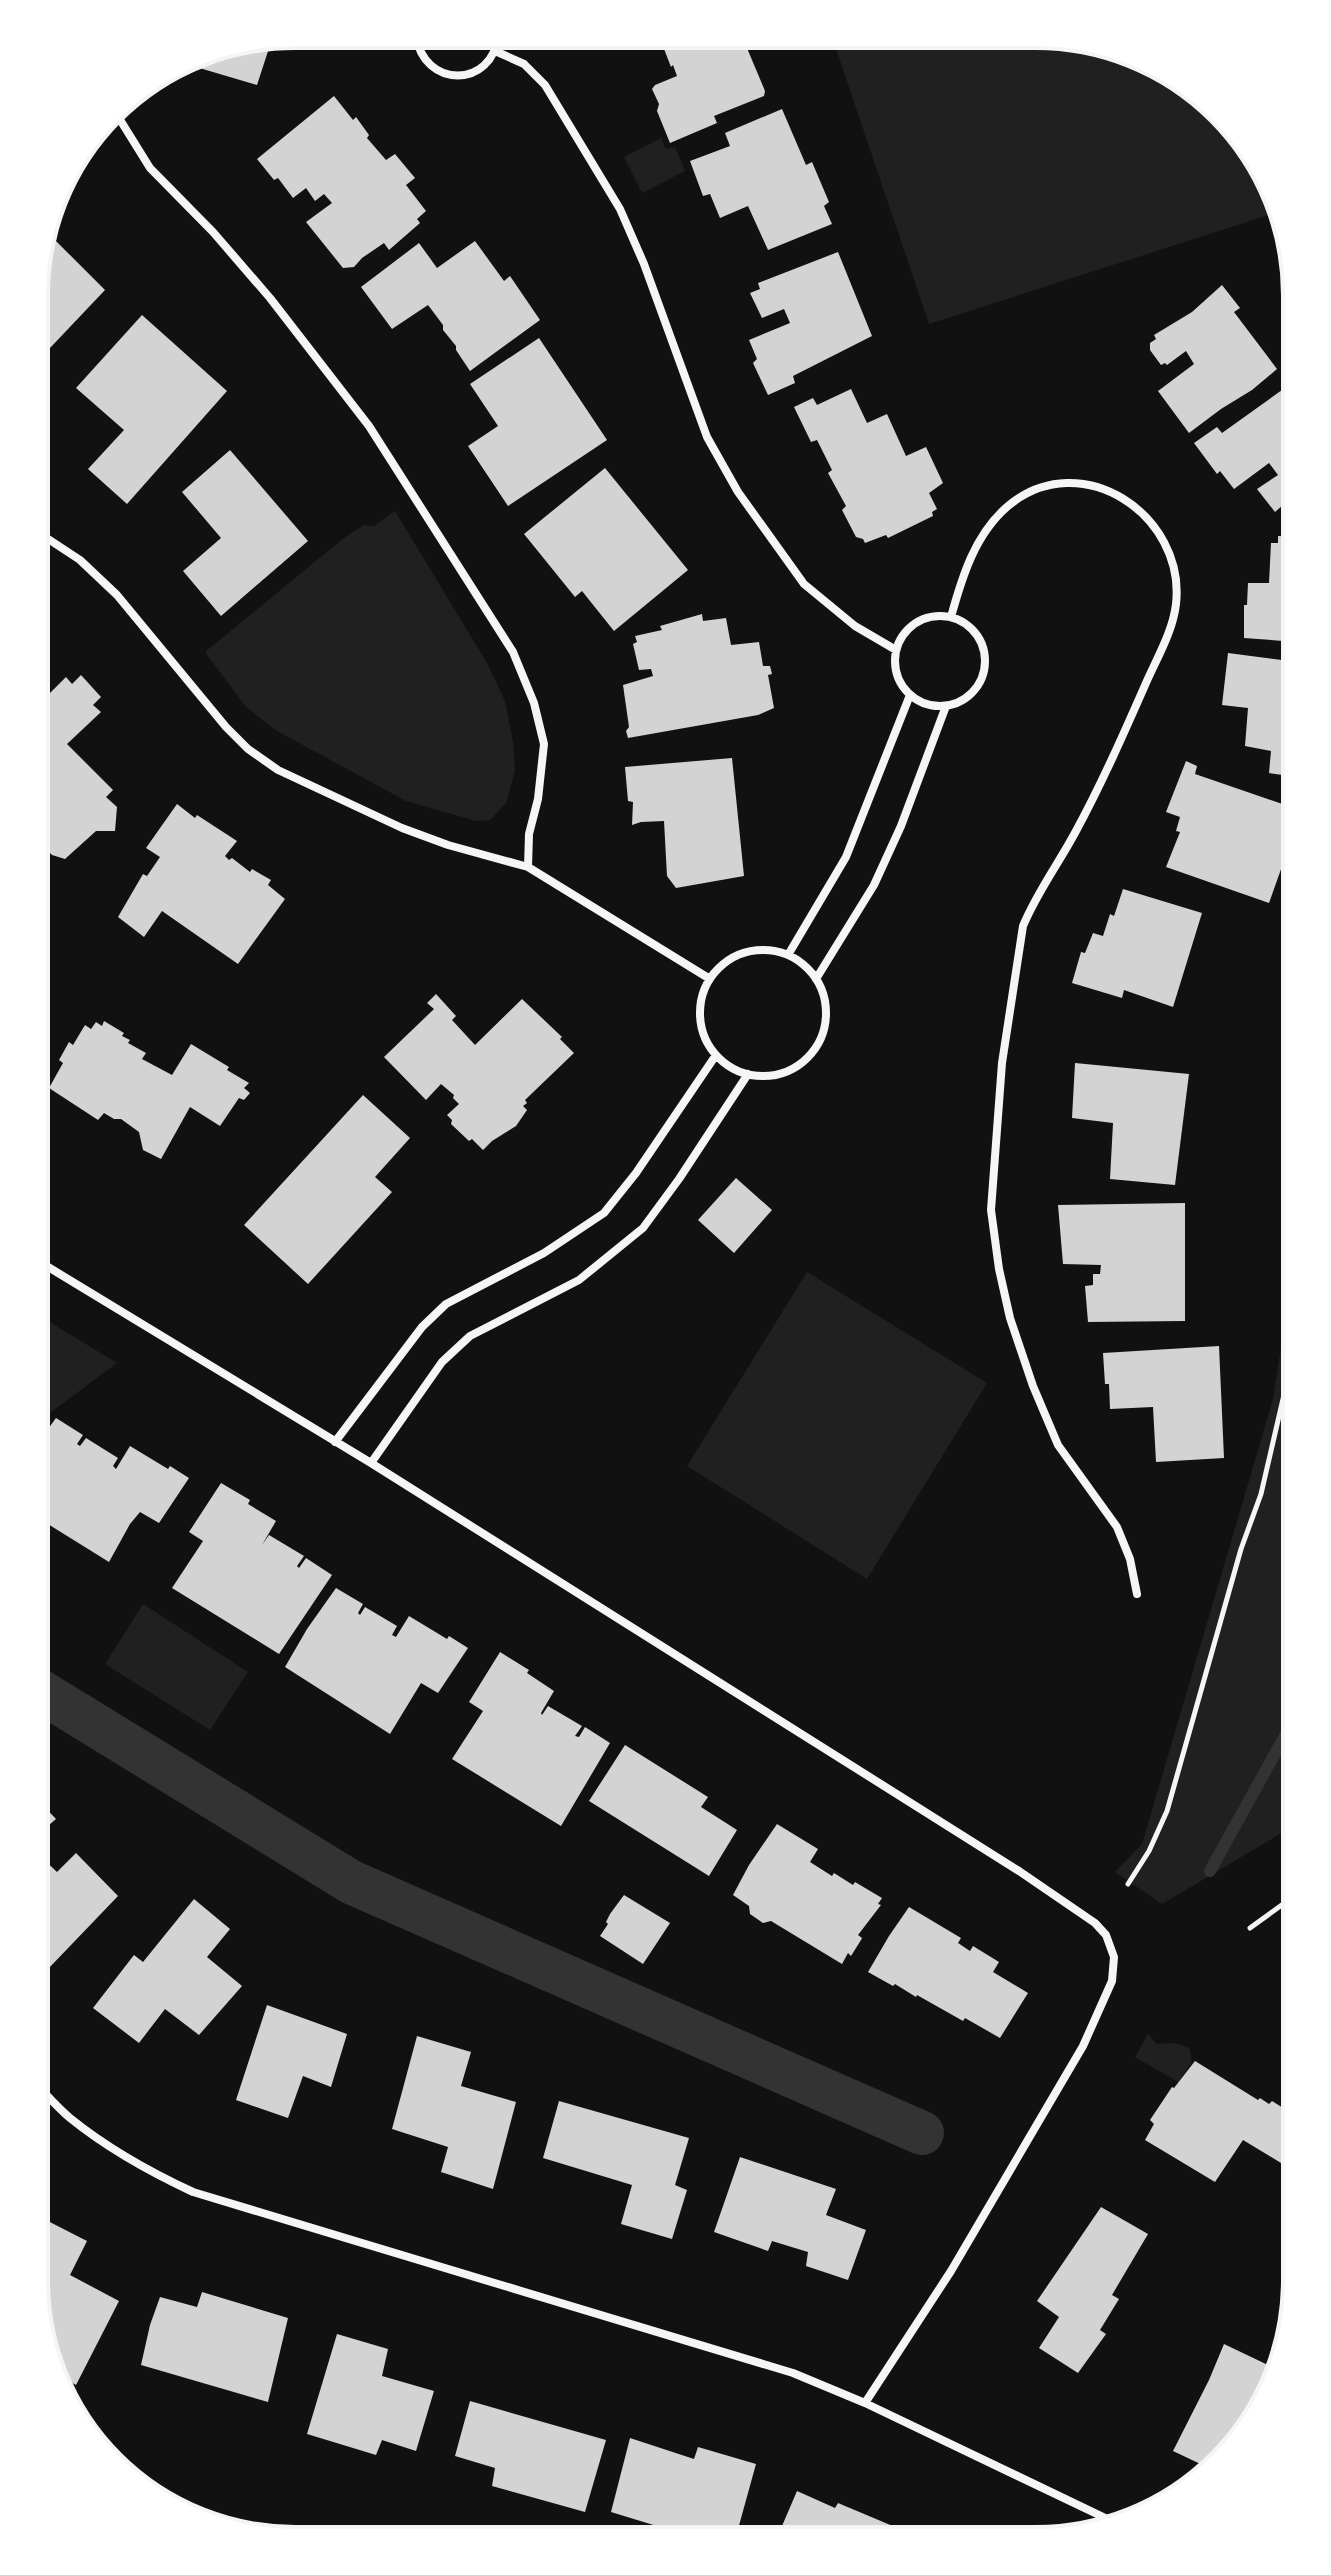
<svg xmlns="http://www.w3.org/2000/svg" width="1331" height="2575" viewBox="0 0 1331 2575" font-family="'Noto Serif',serif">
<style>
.green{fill:#202020}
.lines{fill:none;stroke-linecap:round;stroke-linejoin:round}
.stream{stroke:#333;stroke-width:12}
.canal{stroke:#333;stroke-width:44}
.building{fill:#d3d3d3}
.path{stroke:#f5f5f5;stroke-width:5}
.minor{stroke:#f5f5f5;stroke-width:8}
.rim{fill:none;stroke:#f5f5f5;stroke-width:4}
</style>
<rect width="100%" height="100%" fill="#111"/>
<path class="green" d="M832,37L1086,39L1208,99L1283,212L1289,244L1272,214L929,324Z
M661,138L666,149L675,147L685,171L642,193L624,157Z
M395,511L487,663L505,701L513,742L515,771L506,803L490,820L476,821L406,801L277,731L246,707L205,652L344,538L364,525L374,526Z
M1297,1243V1824L1162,1904L1115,1872L1142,1844L1273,1399Z
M807,1272L987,1383L867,1579L687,1466Z
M35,1313L117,1363L35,1424Z
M143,1604L248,1672L210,1730L105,1664Z
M1148,2034L1157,2044L1176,2043L1189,2048L1192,2062L1178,2082L1135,2057Z"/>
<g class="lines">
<path class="stream" d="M1210,1871L1297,1714"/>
<path class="canal" d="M35,1688L351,1882L922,2133"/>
</g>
<path class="building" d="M289,35L286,46L271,42L257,85L196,67L200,53Z
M659,36L747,37L748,39L744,41L765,91L764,96L714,116L717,123L670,143L657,111L659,104L652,89L655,85L677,76L673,65L671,67Z
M334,96L353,120L356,117L369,135L367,138L386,160L395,154L415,178L406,185L426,211L417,219L420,223L389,250L384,243L362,258L354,267L343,268L306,222L332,203L324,194L315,201L306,188L293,198L278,178L274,180L257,159Z
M782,109L806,165L812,162L829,202L824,206L832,224L768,250L748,206L720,218L710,194L703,196L690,161L730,146L725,133Z
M48,221L58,230L56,241L105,290L50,348L36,332V261Z
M475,241L504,281L510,276L540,320L470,371L456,350V346L443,330V325L428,305L392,329L361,287L419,243L437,268Z
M838,252L872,336L793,376L795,383L768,395L753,363L757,359L749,340L790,323L784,309L762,318L750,293L760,289L758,283Z
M1222,285L1240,308L1234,312L1277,369L1252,390L1221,409L1189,433L1158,391L1194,364L1186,351L1167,365L1165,363L1161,365L1150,350V343L1156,339L1154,335L1192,312Z
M142,315L227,391L127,504L88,469L124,430L76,388Z
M539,338L607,440L508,506L468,446L498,426L470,384Z
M1296,380L1297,503L1287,509L1283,505L1275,512L1257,489L1278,475L1269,463L1234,489L1220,471L1217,474L1194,443L1217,427L1222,433Z
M851,389L867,423L887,414L906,456L926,447L943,483L929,493L937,509L932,512L933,516L888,538L886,535L865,543L863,539L856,537L842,510L846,506L828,473L832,470L817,440L811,442L794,407L813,398L817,405Z
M230,450L308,541L221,616L183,571L221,538L182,492Z
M605,468L688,570L614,631L582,591L575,597L524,534Z
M1278,536L1297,537V642L1244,638V605H1247L1248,583H1269L1271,543H1278Z
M702,614L703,621L726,618L731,645L759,642L763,666H770L772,674L768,675L774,708L758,715L628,738L626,731L629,727L623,685L653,676L651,669L639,670L633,644L637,642L635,636L662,630L660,626Z
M1228,653L1297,662V777L1269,773L1271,751L1245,746L1248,708L1222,705Z
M81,675L101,697L93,705L101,712L67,744L113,790L106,797L117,807L115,831H96L65,859L52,855L36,839V707L66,677L72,684Z
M732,758L744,876L676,888L667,876L664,821L641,822L632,825L633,802L628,801L625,767Z
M1186,761L1197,766L1195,774L1297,809V824L1269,903L1166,867L1180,832L1176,831L1180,817L1166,812Z
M177,804L195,818L197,815L237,841L225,856L229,860L232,858L250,872L252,869L271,880L268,885L285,899L238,964L162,911L144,937L118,917L143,874L147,876L160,857L146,848Z
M1123,889L1202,913L1173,1007L1124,990L1122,998L1072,983L1081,952L1085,953L1093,933L1103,936L1110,914L1114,916Z
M436,994L456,1016L452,1020L475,1045L522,999L562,1037L560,1039L574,1053L525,1100L527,1103L523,1106L527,1110L516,1126L492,1141L483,1150L472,1139L469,1141L451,1124L452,1120L447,1115L459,1104L453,1098L454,1095L441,1084L426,1100L384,1057L434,1009L427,1003Z
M104,1021L124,1033L122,1036L130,1040L128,1043L146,1053L142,1059L172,1075L191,1044L229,1067L227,1070L249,1083L244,1088L250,1093L244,1100L239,1098L220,1126L190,1107L161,1159L143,1150L139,1132L121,1119H114L104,1113L98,1120L49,1088L63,1063L59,1060L69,1042L73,1045L85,1025L91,1029L96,1022L102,1026Z
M1075,1063L1189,1074L1175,1185L1110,1179L1113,1123L1072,1118Z
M363,1095L410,1138L375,1177L392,1192L308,1284L244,1225Z
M736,1178L772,1210L734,1253L698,1220Z
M1185,1203V1321L1088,1322L1085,1286L1093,1285V1274H1100L1101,1265L1063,1264L1058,1205Z
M1219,1346L1224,1458L1156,1462L1153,1407L1110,1409L1109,1384H1105L1103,1353Z
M56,1418L83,1435L77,1444L80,1446L86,1438L118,1458L113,1466L116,1469L130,1446L168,1469L170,1466L189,1478L159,1523L140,1512L130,1524L109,1562L35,1516V1447Z
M221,1483L250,1500L248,1504L276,1521L262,1545L269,1535L304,1556L297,1566L299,1568L306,1558L332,1575L279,1654L172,1588L203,1541L189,1532Z
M336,1588L363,1604L358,1613L360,1615L365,1607L397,1626L392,1635L396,1637L409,1616L447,1639L449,1636L468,1648L438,1693L421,1683L390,1734L285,1667L307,1629Z
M500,1652L529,1670L527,1673L554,1691L541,1713L542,1715L548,1706L582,1726L575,1736L579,1737L585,1727L610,1743L561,1826L452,1759L483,1711L469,1702Z
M625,1745L708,1797L701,1807L737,1830L709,1876L589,1801Z
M35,1797L56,1819L34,1838Z
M777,1824L818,1849L810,1862L832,1876L834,1873L853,1885L855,1882L882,1898L878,1904L881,1905L858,1935L862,1938L861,1940L851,1956L848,1953L842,1964L771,1921L763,1923L750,1914L749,1906L733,1895L749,1865Z
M34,1850L57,1872L76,1853L118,1896L48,1969L34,1955Z
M624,1895L670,1923L643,1964L600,1936L608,1924L606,1922L610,1914Z
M194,1899L230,1929L207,1957L242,1986L199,2035L165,2009L139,2043L93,2008L134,1955L143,1962Z
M909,1907L961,1938L958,1943L970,1951L973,1946L999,1962L993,1972L1028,1993L1000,2038L965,2018L963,2021L917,1995L916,1997L895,1984L893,1986L868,1972L889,1936Z
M267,2005L347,2034L331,2087L303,2076L288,2118L236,2100Z
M417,2036L471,2052L461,2086L516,2102L493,2189L441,2172L448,2147L392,2129Z
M1195,2061L1258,2100L1260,2098L1269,2104L1272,2101L1296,2116V2139L1281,2163L1243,2140L1215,2182L1145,2140L1154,2124L1150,2120L1172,2087L1174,2088Z
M559,2101L689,2138L675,2185L687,2190L672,2239L621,2224L632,2185L543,2158Z
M740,2157L836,2189L826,2215L866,2230L848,2280L806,2266L808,2252L772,2241L768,2251L714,2232Z
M1101,2207L1148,2234L1112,2295L1119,2299L1100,2330L1106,2334L1078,2373L1039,2348L1059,2317L1037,2301Z
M40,2217L87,2241L70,2275L119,2301L76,2385L53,2372L48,2363L34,2280V2228Z
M202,2292L288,2318L268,2402L141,2365L150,2325L160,2297L197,2307Z
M337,2334L388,2349L382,2376L434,2391L416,2451L382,2440L376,2455L307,2434Z
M1224,2344L1268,2365L1260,2384L1271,2390L1243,2439L1238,2440L1234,2447L1211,2469L1173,2451L1209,2380Z
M470,2401L606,2440L585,2512L492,2486L495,2468L455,2456Z
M630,2438L694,2459L698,2447L756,2464L735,2540H675L671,2539L673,2531L611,2512Z
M797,2491L835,2508L838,2503L907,2532L903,2541L776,2540Z"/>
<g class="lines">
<path class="path" d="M1128,1884L1149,1851L1167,1811L1241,1549L1261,1494L1286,1386L1297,1318
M1250,1928L1297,1894"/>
<path class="minor" d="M416,35C423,89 493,89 498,35
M495,51L524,64L545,85L620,209L644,264L707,437L738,492L804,584L855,626L896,650
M114,110L150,168L213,232L270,298L369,426L513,652L534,703L544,744L538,799L529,834L528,867
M36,531L80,560L117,595L226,727L248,749L278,770L402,828L448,845L528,867L710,979
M895 661a45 45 0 1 1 90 0a45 45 0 1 1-90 0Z
M951,617C962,577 975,534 1008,506C1081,445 1186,515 1176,604C1173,631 1157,658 1146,683C1124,733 1102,783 1076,831C1059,863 1037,892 1023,926L1002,1063L991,1210L999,1269L1010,1318L1033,1386L1058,1445L1117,1527L1130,1559L1137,1594
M700 1013a63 63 0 1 1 126 0a63 63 0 1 1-126 0Z
M788,955L846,857L910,695
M816,979L874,885L901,826L946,706
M35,1259L371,1463L1019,1871L1095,1923L1106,1935L1114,1957L1112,1981L1083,2046L951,2271L865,2403
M335,1442L422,1327L446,1304L544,1253L604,1213L636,1173L716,1055
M371,1463L442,1362L470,1336L579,1280L643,1228L679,1179L748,1074
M34,2082C46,2094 57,2107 70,2118C107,2148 150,2172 193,2192L793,2373L865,2403L1122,2526"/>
</g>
<path d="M0 0H1331V2575H0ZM295 48H1036A247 247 0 0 1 1283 295V2280A247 247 0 0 1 1036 2527H295A247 247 0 0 1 48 2280V295A247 247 0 0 1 295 48Z" fill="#fff" fill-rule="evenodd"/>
<path class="rim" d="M295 48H1036A247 247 0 0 1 1283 295V2280A247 247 0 0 1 1036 2527H295A247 247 0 0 1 48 2280V295A247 247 0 0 1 295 48Z"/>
</svg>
